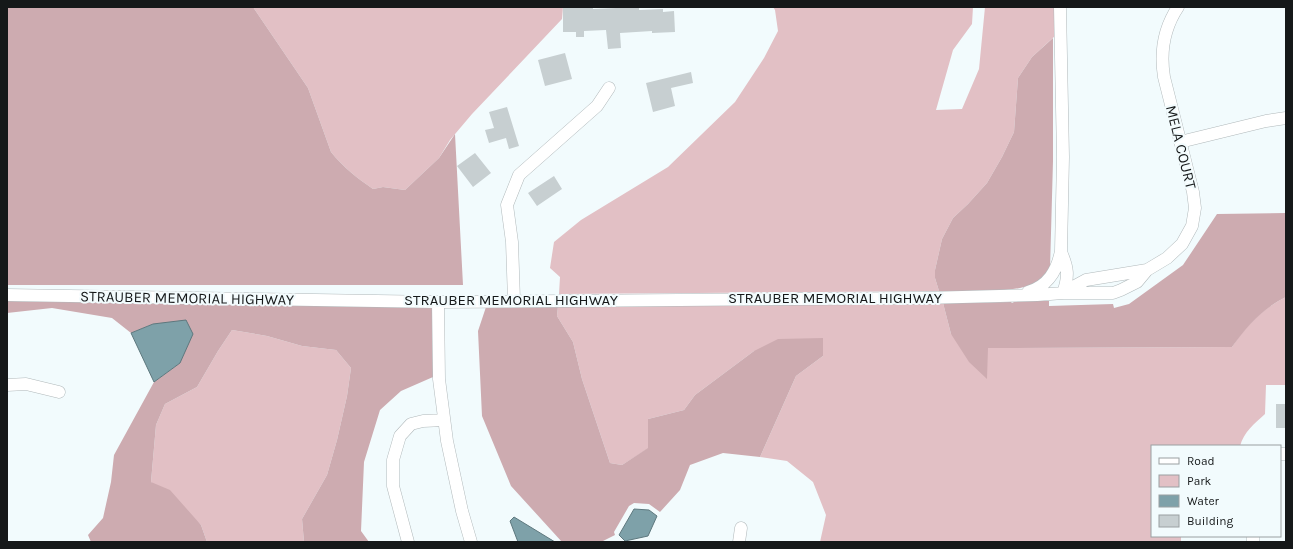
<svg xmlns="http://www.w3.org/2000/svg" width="1293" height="549" viewBox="0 0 1293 549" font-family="Karla,sans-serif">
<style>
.green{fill:#e2c0c5}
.forest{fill:#cdabb0}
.water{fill:#7ea1a9;stroke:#5e787e}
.building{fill:#c7cfd1}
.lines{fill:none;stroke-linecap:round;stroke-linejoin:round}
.minor-casing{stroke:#b1b9bb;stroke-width:13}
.minor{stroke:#fff;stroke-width:12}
.labels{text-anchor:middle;stroke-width:4;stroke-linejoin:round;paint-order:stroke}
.street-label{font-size:15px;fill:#151819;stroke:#f2fbfd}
</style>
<rect width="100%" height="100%" fill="#f2fbfd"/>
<path class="green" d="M253,7H563L562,19L472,114L450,140L439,158L405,190L383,187L373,189C357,178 343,167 331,152L308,88Z
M773,7H973L972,24L953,50L936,110L962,109L979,69L985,7H1055V36L1032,57L1018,78L1014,132L1002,157L987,183L968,204L953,218L942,239L935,270V278L939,291L559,294L560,277L550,268L554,242L581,220L668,167L735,102L764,58L778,31L775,10Z
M1286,297V385H1266L1265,414C1254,424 1244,432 1240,446H1152V536H1181V542H820L826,515L813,482L787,461L760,457L796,376L823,356L754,351L695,395L684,410L648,419L649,448L622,465L610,463L582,379L573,342L557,316L558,306L943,303L951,334L988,348L1232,347C1247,325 1262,309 1286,297Z
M232,330L267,336L302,346L336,350L351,368L347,396L337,440L327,475L302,519L304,542H207L201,525L151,482L156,425L165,404L197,387L218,351Z"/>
<path class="forest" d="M7,7H253L308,88L331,152C343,167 357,178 373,189L383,187L405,190L439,158L455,134L463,285H7Z
M1053,38V161L1050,269C1047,272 1045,276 1042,279C1023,295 965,291 939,291L935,278V270L942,239L953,218L968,204L987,183L1002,157L1014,132L1018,78L1032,57Z
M1286,213V297C1262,309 1248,325 1232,347L988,348L987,379L969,362L951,334L943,303L1011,302L1012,303L1016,301H1049V306L1113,304L1114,308L1129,304L1183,265L1217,214Z
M7,301L433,307V377L401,391L380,410L364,462L361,531L369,542H304L302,519L327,475L337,440L347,396L351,368L336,350L302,346L267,336L232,330L218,351L197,387L165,404L156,425L151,482L170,490L201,525L207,542H91L88,535L103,518L111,482L114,455L154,382L180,363L153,324L131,333L112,318L52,308L7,313Z
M558,306L557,316L573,342L582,379L610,463L622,465L648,448V419L684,410L695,395L754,351L778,339L823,338V356L796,376L760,457L723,453L690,465L680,490L660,512L649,504L634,503L629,506L614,532L615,535L601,542H562L511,486L482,416L478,331L486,307Z"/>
<path class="water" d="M186,320L193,334L180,363L154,382L131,333L153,324Z
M634,509L649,510L657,516L648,536L625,541L619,535Z
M514,517L555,542H518L510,521Z"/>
<path class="building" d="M563,7H593V9L639,7V10L663,9V12L674,11L675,32L652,33V31L620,33L621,48L608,49L606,30L584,31V37H576V32H563Z
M565,53L572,79L545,86L538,60Z
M691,72L693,83L671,88L675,106L653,112L646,83Z
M507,107L519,146L509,149L506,138L489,143L485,130L494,128L489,112Z
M475,153L491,173L473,187L457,166Z
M554,176L562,189L537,206L528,193Z
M1276,404H1286V428H1276Z"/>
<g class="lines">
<g class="minor-casing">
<path id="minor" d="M1180,142L1266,121L1286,118
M1061,252C1068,268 1069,276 1063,293
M1028,292C1048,286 1057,271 1061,251L1063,157L1060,7
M1064,292L1086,280L1147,270L1167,258L1182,244L1192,226L1195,208L1193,192L1164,77C1160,52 1164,28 1178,7
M7,295L438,302L925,298L1037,295L1063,293H1113L1121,290L1137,282L1147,270
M514,300L512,242L507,205L519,175L597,106L609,88
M438,302L439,379L447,441L462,511L471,542
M7,385L26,384L59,392
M1280,454H1286
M1253,536V542
M408,542L393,486V460L400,436L411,424L423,421L444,420
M739,542L741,528"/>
</g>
<use href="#minor" class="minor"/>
</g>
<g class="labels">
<g class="street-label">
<text transform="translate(1181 147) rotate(76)" y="5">MELA COURT</text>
<text transform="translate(187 298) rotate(1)" y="5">STRAUBER MEMORIAL HIGHWAY</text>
<text x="835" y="303">STRAUBER MEMORIAL HIGHWAY</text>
<text x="511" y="305">STRAUBER MEMORIAL HIGHWAY</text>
</g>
</g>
<rect width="1293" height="549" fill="none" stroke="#151819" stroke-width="16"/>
<rect x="1151" y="445" width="130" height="92" fill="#f2fbfd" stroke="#9aa0a2"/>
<rect x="1159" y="458" width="20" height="6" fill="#ffffff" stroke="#9aa0a2"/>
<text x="1187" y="465" font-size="12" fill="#151819">Road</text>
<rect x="1159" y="475" width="20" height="12" fill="#e2c0c5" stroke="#9aa0a2"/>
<text x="1187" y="485" font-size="12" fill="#151819">Park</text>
<rect x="1159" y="495" width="20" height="12" fill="#7ea1a9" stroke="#9aa0a2"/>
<text x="1187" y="505" font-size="12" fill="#151819">Water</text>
<rect x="1159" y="515" width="20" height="12" fill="#c7cfd1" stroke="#9aa0a2"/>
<text x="1187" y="525" font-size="12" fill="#151819">Building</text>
</svg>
